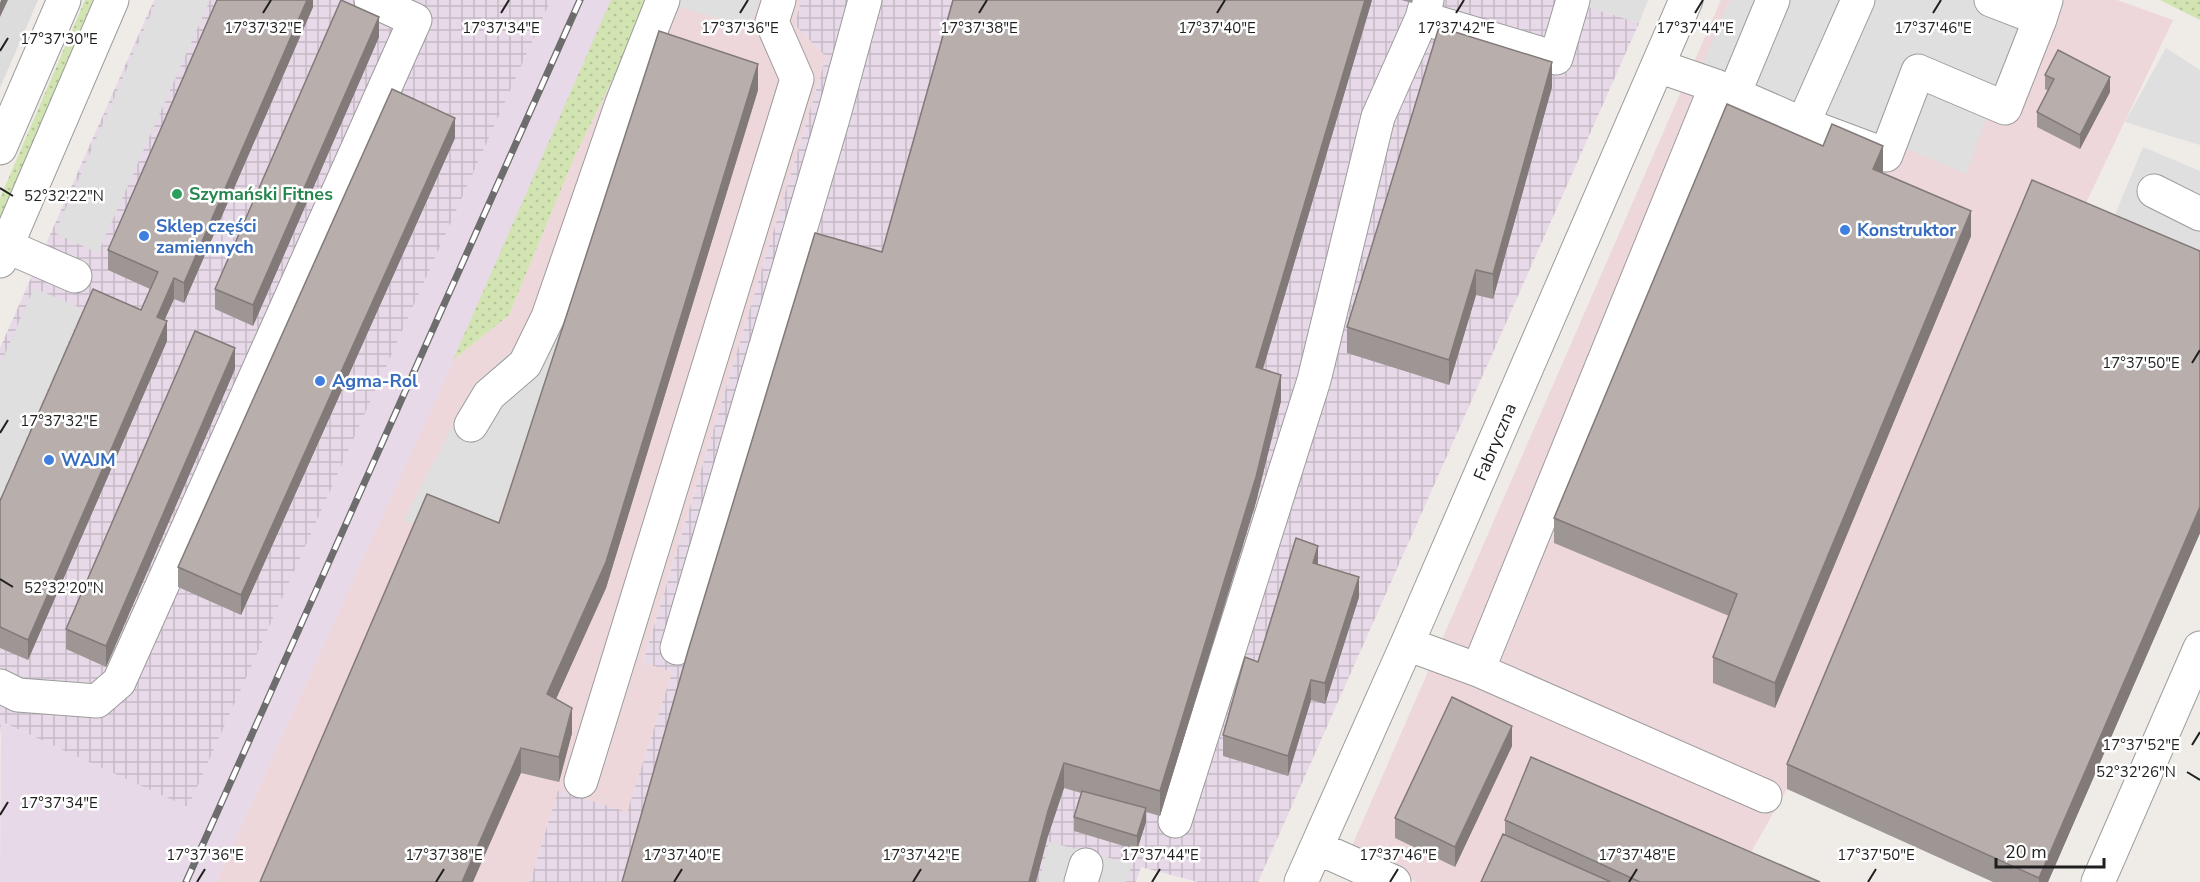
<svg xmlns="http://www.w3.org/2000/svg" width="2200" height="882" viewBox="0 0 2200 882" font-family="'Nunito Sans',sans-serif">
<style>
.residential{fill:#dddcdc}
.commercial{fill:#eed7da}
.industrial{fill:url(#industrial-grid)}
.railway{fill:#e7d9e7}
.grass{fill:url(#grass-dots)}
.parking{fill:#dfdfdf}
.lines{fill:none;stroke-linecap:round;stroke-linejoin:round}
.minor-casing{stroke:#9c9c9c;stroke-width:35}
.minor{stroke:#fff;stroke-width:33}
.rail-casing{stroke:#6d6d6d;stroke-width:7}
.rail{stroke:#fff;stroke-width:4.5;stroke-dasharray:14;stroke-linecap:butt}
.wall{fill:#9e9694}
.shaded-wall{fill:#817a78}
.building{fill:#b8afac;stroke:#817a78;stroke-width:1.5}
.ticks{fill:none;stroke:#1f1f1f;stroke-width:2}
.leisure-dot{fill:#2e9e5b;stroke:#fff;stroke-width:2}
.shop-dot{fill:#3f7fe0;stroke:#fff;stroke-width:2}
.labels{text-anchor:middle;stroke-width:5;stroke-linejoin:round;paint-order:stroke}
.leisure-label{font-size:18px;font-weight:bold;fill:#27864d;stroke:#fff;text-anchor:start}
.shop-label{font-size:18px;font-weight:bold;fill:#366cbe;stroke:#fff;text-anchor:start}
.street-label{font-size:18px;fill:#1f1f1f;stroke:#fff}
.ticks-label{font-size:15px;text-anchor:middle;fill:#1f1f1f;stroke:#fff;stroke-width:5;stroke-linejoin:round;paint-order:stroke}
</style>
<defs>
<pattern id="industrial-grid" width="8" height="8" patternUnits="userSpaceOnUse" patternTransform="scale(1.5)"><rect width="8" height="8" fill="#e7d9e7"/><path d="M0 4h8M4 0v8" fill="none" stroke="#c6bac6"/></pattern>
<pattern id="grass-dots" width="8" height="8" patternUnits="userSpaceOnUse" patternTransform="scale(1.5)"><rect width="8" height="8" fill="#d2e4b1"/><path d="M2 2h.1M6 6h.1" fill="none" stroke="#b4c398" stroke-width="1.8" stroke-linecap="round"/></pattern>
</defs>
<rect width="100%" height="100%" fill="#efebe7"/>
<path class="residential" d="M0,0H38L0,88Z"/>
<path class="commercial" d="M651,0H805L795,25L826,57L643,661L672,672L627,813L558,790L530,882H216L453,360L509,315L574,158Z
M1721,0H2117L2173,20L2076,224L1787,789L1734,882H1417L1348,855Z"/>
<path class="industrial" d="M154,0H551L188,808L2,722L0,736V348Z
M801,0H1567L1639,23L1258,882H1198L1141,867L1136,882H530L558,790L627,812L672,672L643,662L826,57L795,25Z"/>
<path class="railway" d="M551,0H618L216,882H0L1,722L188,807Z"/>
<path class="grass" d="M85,0H97L0,221V198Z
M611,0H651L574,158L509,315L453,360Z
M2160,0H2200V20Z"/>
<path class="parking" d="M157,0H210L98,253L55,233Z
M672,0H759L750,28L670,4Z
M1567,0H1648L1639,23Z
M1730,0H2029L1966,174L1823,113L1702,65Z
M2166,48L2200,70V145L2125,122Z
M2143,147L2200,171V259L2112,222Z
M34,288L83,309L0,498V365Z
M542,307L569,315L486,554L404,520L474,384L526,338Z
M1049,842L1132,864L1126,882H1039Z"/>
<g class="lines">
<g class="minor-casing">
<path id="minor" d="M1991,0L2040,19L2046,0
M1422,18L1556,58L1573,0
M1658,66L1716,86L1803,124L1886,155L1918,71L2005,108L2040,19
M1734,94L1773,0
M1803,124L1858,0
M0,148L64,0
M2154,191L2200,214
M6,246L75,276
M0,261L112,0
M471,425L489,395L525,364L548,317L622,103L663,0
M1407,644L1478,670L1765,796
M677,648L833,118L865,0
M1478,670L1716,86
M0,686L18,695L97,701L119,682L415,20L371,0
M581,781L797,79L772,22L779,0
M1175,821L1314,380L1378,117L1422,18L1427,0
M1318,848L1394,882
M1081,882L1086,865
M1301,882L1407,644L1686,0
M2098,882L2200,648"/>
</g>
<use href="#minor" class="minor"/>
<g class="rail-casing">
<path id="rail" d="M186,882L580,0"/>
</g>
<use href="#rail" class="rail"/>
</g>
<path class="wall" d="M313,0V7L184,303L174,299L164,320L167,341L28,660L0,648V501L141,310L150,289L108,270V250Z
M953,0H1372L1263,369L1281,401L1256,502L1160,816L1146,812V822L1137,850L1074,831V817L1081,793L1064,788L1048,836L882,252Z
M1401,0H1413L1412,3Z
M379,37L253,326L215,309V289Z
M2045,75L2110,92L2080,149L2037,127V112L2048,91L2045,89Z
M1552,87L1493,299L1476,295L1449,385L1347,353V327Z
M758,90L606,588L556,699L572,733L559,782L521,773L499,523Z
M455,138L241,615L178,587V567Z
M1883,171L1882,173L1971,236L1775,708L1713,683V657L1729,616L1554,543V518Z
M2200,251V533L2048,882H1993L1787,789V764Z
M235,369L106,667L66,649V629Z
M1318,564L1359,597L1325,704L1311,700L1288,776L1223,756V735L1258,662Z
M1512,746L1455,867L1395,838V818Z
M1505,820L1820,882H1481L1505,835Z"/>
<path class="shaded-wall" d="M1,0H8L0,17V3Z
M307,0H313V7L184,303V283Z
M1365,0H1372L1256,392V367Z
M379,17V37L253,326V305Z
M1552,62V87L1493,299V274Z
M758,64V90L606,588L547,719V694Z
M2110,77V92L2080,149V135Z
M455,118V138L241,615V595Z
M1883,146V171L1873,195V169Z
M1971,211V236L1775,708V683Z
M1476,270V295L1449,385V360Z
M174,278V299L157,337V317Z
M167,321V341L28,660V640Z
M235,348V369L106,667V646Z
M1281,375V401L1256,502L1160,816V791Z
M2200,507V533L2048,882H2039V878Z
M1318,546V566L1313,563Z
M1359,577V597L1325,704V683Z
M1311,680V700L1288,776V756Z
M572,708V733L559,782V757Z
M1512,726V746L1455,867V847Z
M521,748V773L473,882H462Z
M1064,763V788L1048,836L1036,882H1029L1048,811Z
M1146,808V822L1137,850V836Z"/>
<path class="building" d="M217,0H307L184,283L174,278L157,317L167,321L28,640L0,627V501L93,289L141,310L158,272L108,250Z
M341,0L379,17L253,305L215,289Z
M953,0H1365L1256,367L1281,375L1256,477L1160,791L1064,763L1048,811L1029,882H622L688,651L815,233L882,252Z
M1439,27L1552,62L1493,274L1476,270L1449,360L1347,327Z
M659,31L758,64L606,562L547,694L572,708L559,757L521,748L462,882H260L427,494L499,523Z
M2058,50L2110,77L2080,135L2037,112L2054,79L2045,75Z
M392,89L455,118L241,595L178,567Z
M1727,104L1823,146L1832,124L1883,146L1873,169L1971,211L1775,683L1713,657L1737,594L1554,518Z
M2032,180L2200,251V507L2039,878L1787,764Z
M195,331L235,348L106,646L66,629Z
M1296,538L1318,546L1313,563L1359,577L1325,683L1311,680L1288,756L1223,735L1245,657L1258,662Z
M1452,697L1512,726L1455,847L1395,818Z
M1531,757L1820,882H1640L1505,820Z
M1082,791L1146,808L1137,836L1074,817Z
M1503,834L1611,882H1481Z"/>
<path class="ticks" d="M263,13L271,0M501,13L509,0M740,13L748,0M979,13L987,0M1217,13L1225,0M1456,13L1464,0M1695,13L1703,0M1933,13L1941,0M0,51L8,38M0,188L13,196M2192,363L2200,350M0,433L8,420M0,579L13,587M2192,745L2200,732M2187,772L2200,780M0,815L8,802M197,882L205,869M436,882L444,869M674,882L682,869M913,882L921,869M1152,882L1160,869M1390,882L1398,869M1629,882L1637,869M1868,882L1876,869"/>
<circle class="leisure-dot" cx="177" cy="194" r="6"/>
<g class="shop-dot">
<circle cx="1845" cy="230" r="6"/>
<circle cx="144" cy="236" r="6"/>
<circle cx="320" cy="381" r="6"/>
<circle cx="49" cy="460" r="6"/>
</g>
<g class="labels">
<g class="leisure-label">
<text x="189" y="200">Szymański Fitnes</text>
</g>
<g class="shop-label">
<text x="156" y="232">Sklep części<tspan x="156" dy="21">zamiennych</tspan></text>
<text x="1857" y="236">Konstruktor</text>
<text x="332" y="387">Agma-Rol</text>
<text x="61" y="466">WAJM</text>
</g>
<g class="street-label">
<text transform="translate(1495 442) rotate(-67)" y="6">Fabryczna</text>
</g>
</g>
<g class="ticks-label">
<text x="263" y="33">17°37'32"E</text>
<text x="501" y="33">17°37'34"E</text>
<text x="740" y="33">17°37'36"E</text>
<text x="979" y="33">17°37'38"E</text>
<text x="1217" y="33">17°37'40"E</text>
<text x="1456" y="33">17°37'42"E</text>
<text x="1695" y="33">17°37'44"E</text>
<text x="1933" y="33">17°37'46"E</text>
<text x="59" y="44">17°37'30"E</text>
<text x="64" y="201">52°32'22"N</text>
<text x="2141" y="368">17°37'50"E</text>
<text x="59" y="426">17°37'32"E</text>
<text x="64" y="593">52°32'20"N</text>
<text x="2141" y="750">17°37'52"E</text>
<text x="2136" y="777">52°32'26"N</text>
<text x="59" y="808">17°37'34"E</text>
<text x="205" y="860">17°37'36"E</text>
<text x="444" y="860">17°37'38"E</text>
<text x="682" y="860">17°37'40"E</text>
<text x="921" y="860">17°37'42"E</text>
<text x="1160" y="860">17°37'44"E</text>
<text x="1398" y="860">17°37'46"E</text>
<text x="1637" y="860">17°37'48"E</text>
<text x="1876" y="860">17°37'50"E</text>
</g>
<path d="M1996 858v9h108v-9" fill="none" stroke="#1f1f1f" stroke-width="3"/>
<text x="2005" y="858" font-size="18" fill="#1f1f1f" stroke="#ffffff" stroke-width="4.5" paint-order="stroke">20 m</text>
</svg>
